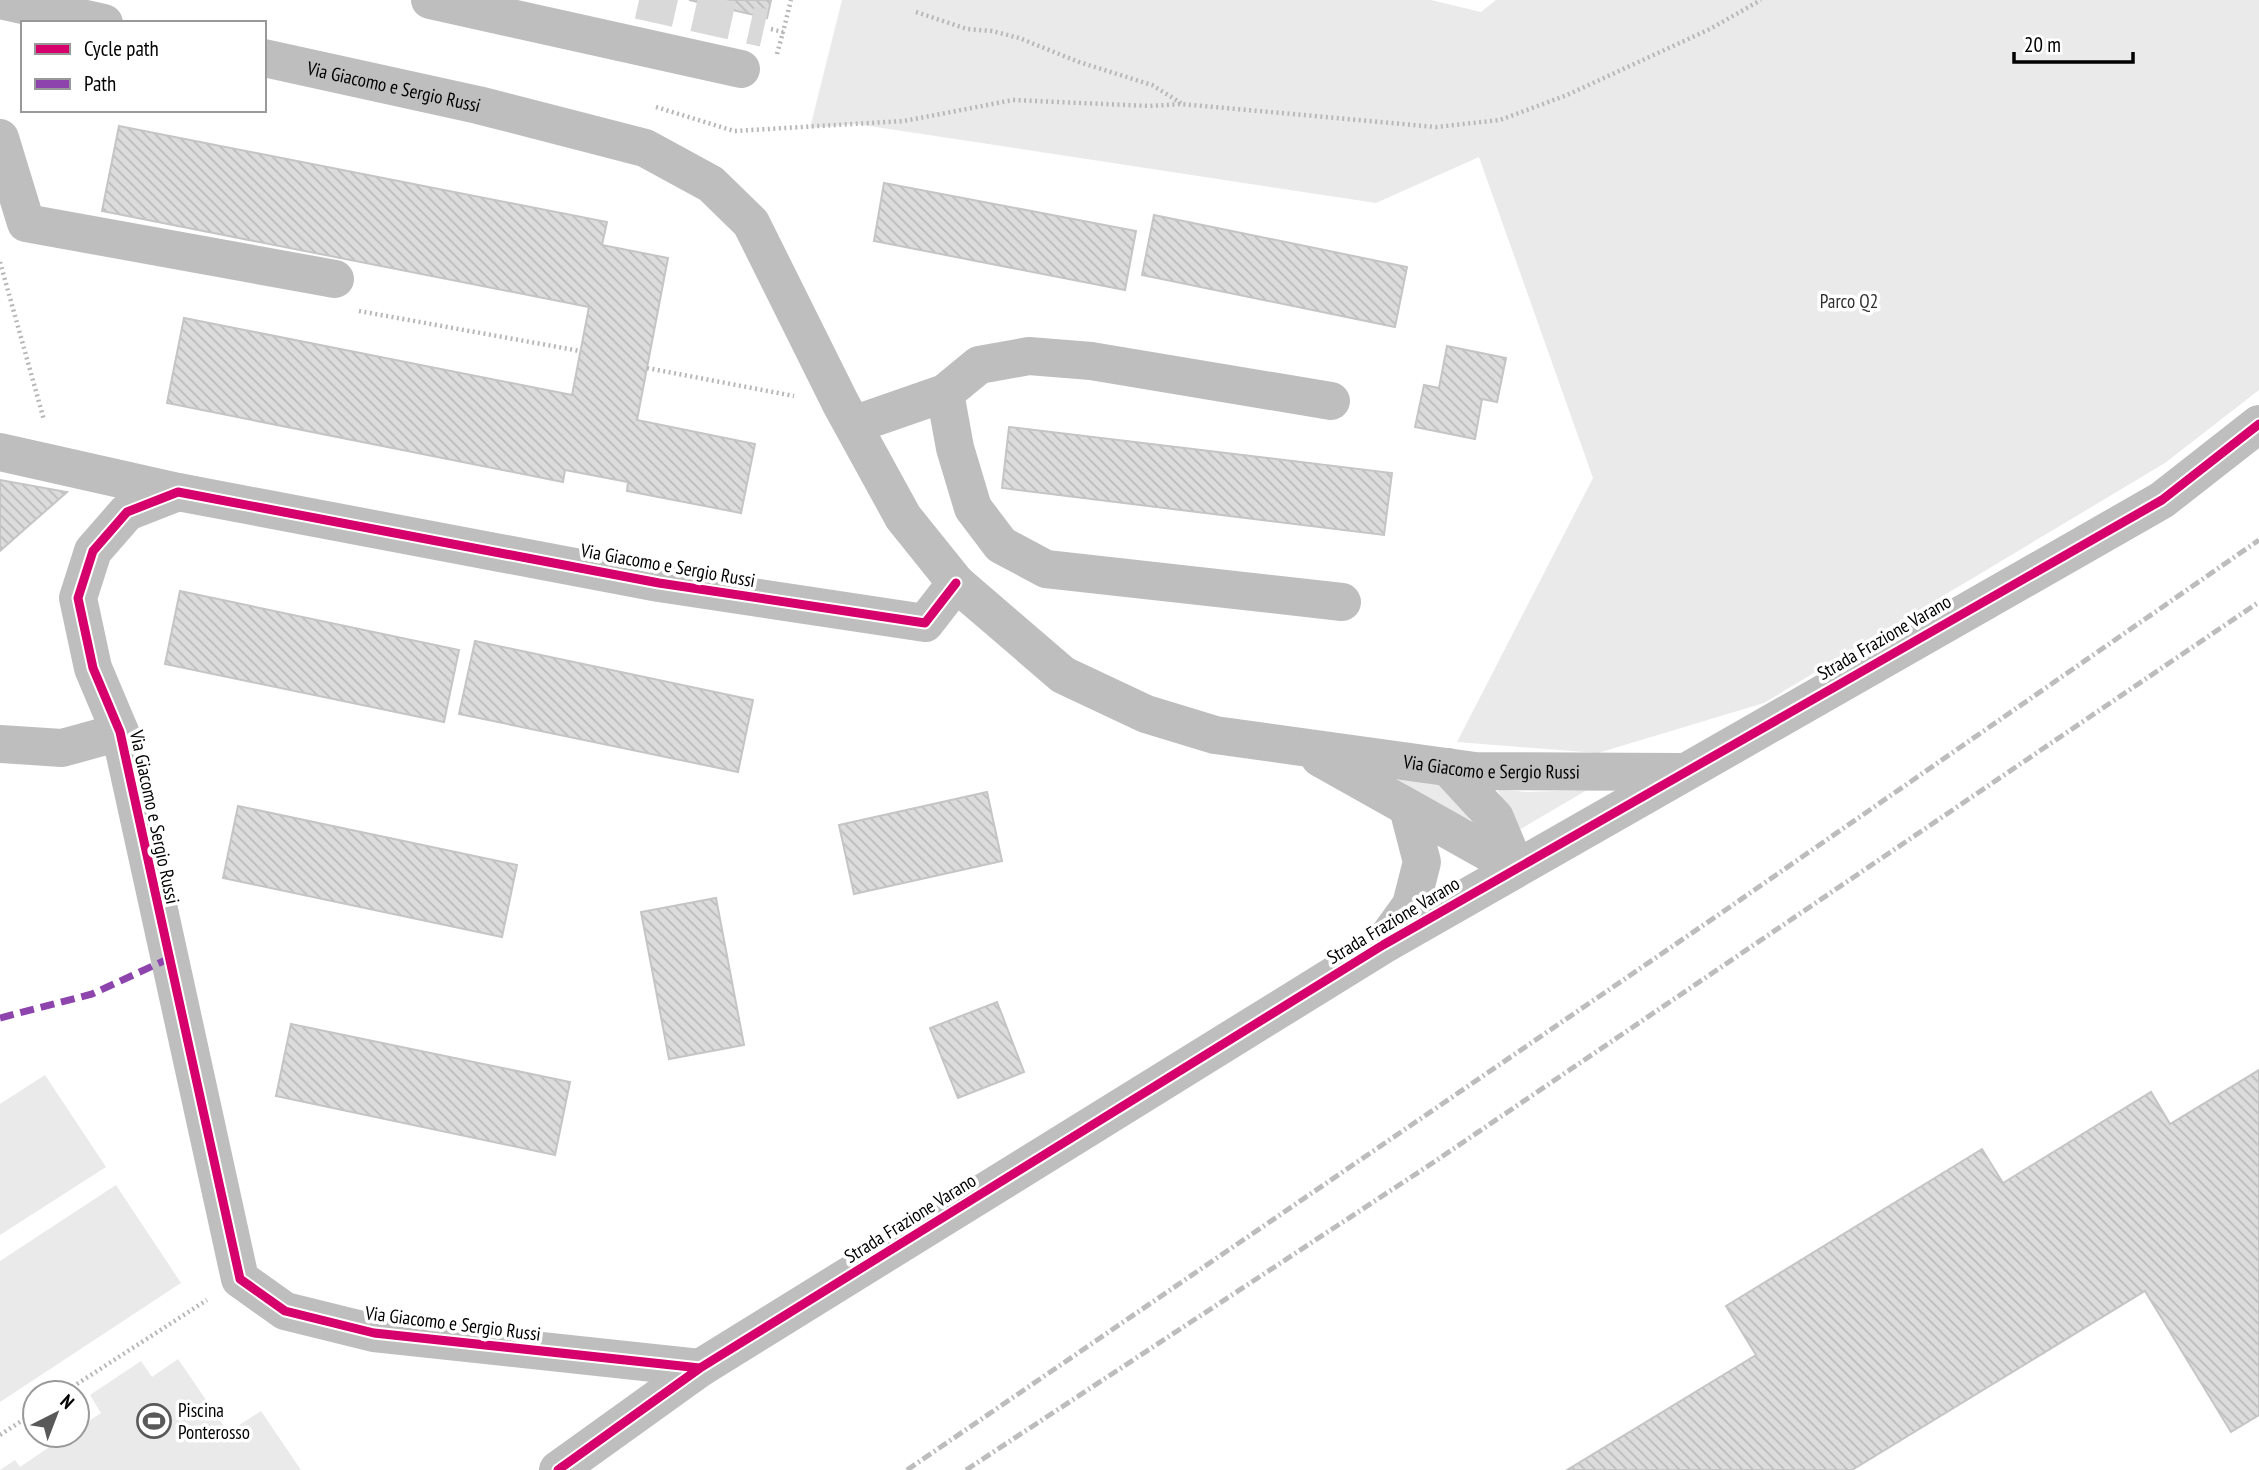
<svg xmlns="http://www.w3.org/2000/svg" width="2259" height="1470" viewBox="0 0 2259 1470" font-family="'PT Sans Narrow',sans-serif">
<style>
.green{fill:#eaeaea}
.building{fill:url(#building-back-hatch);stroke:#c5c5c5;stroke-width:2}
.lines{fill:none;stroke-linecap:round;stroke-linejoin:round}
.minor-tunnel{stroke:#d9d9d9;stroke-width:38;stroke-dasharray:38 19;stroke-linecap:butt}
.path{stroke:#b8b8b8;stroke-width:4.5;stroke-dasharray:2 3.5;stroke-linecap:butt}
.minor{stroke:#bebebe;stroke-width:38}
.rail{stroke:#bdbdbd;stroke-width:5;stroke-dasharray:10 3.5 2 3.5;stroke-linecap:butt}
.quiet{stroke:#8e44ad;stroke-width:7;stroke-dasharray:14 7;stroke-linecap:butt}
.cycleway-casing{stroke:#fff;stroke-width:13}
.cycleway{stroke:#d6006c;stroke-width:9}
.labels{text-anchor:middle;stroke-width:7;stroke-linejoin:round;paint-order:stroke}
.street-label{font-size:19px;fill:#000;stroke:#fff}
.park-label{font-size:19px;fill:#2f2f2f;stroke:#fff}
.poi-label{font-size:19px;fill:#000;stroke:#fff;text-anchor:start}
</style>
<defs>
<pattern id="building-back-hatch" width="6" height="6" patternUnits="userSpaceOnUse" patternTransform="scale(1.75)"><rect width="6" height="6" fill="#dcdcdc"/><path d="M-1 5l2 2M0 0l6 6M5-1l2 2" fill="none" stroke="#bbb"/></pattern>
</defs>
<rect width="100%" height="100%" fill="#fff"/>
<path class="green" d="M842,0H1431L1481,12L1496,0H2259V390L2165,463L1764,703L1598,753L1457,742L1593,478L1479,157L1376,203L856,124L810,128Z
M1370,762L1434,781L1473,815L1465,822Z
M1497,789L1527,792L1587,790L1519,830Z
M45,1075L106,1167L0,1235V1104Z
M116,1185L181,1283L0,1402V1261Z
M178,1359L228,1432L261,1411L301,1470H0L15,1460L20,1467L67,1435H77V1429L101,1413L90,1395L141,1361L152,1377Z"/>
<path class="building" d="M689,0H771L767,18Z
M119,126L607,222L602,245L668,258L637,420L755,444L741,513L627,491L628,482L565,470L563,482L167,403L184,318L572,395L589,307L102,211Z
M884,183L1136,231L1125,290L874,241Z
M1154,215L1407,267L1395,327L1142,275Z
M1447,346L1506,358L1497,402L1482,399L1475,439L1415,427L1424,385L1439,388Z
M1009,427L1392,473L1384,535L1002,488Z
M0,480L67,492L0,551Z
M180,591L459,650L444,722L165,664Z
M475,641L753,700L738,772L459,714Z
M987,792L1002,861L854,894L839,825Z
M238,806L517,865L502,937L223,878Z
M716,898L744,1045L669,1059L641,912Z
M997,1002L1024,1072L958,1098L930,1028Z
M291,1024L570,1082L555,1155L276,1096Z
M2259,1070V1415L2231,1432L2145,1291L1852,1470H1567L1756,1355L1726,1306L1982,1149L2003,1183L2151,1092L2170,1124Z"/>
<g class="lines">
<path class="minor-tunnel" d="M639,0L764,28"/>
<path class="path" d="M916,12L967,29L992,31L1019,38L1079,62L1152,85L1181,103
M771,29L783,32L791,0
M777,54L783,32
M656,107L734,131L904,121L1013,100L1150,106L1181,104L1436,127L1500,120L1567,95L1710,29L1761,0
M0,262L44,420
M359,311L580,351
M647,368L794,396
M63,1393L207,1300
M0,1435L35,1412"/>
<g class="minor">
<path d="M0,0L104,23"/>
<path d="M430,0L741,69"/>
<path id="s1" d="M264,58L478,105L645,148L711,184L751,223L841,404L903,517L956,583L1063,675L1146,714L1215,735L1475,771L1681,772"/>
<path d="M0,138L26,223L335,279"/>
<path d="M945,393L955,448L973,508L1001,545L1046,569L1342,602"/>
<path d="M853,425L945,393L979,365L1029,356L1091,361L1331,401"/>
<path d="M0,452L178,492"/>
<path d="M0,744L62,748L120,732"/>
<path d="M1320,758L1516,868"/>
<path d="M1448,767L1495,818L1516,868"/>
<path d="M1385,941L1411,905L1422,862L1408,808"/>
<path d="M700,1368L374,1333L285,1311L240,1279L120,732L93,668L78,598L93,551L127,512L178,492L659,583L925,623L956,583"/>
<path d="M558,1470L700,1368L1383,945L2162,500L2259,424"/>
</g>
<path class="rail" d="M907,1470L1727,909L2259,540
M966,1470L1434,1162L2259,602"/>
<path class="quiet" d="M0,1018L92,994L168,959"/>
<g class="cycleway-casing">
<path id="cycleway" d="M700,1368L374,1333L285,1311L240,1279L120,732L93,668L78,598L93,551L127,512L178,492L659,583L925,623L956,583
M558,1470L700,1368L1383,945L2162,500L2259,424"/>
</g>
<use href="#cycleway" class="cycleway"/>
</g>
<defs>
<g id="stadium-ring" transform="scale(1.75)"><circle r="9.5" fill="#fff" stroke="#595959" stroke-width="1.5"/><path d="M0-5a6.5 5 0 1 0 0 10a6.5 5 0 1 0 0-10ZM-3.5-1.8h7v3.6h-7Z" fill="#595959"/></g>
</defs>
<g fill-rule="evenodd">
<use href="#stadium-ring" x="154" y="1421"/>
</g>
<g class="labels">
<g class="street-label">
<text dy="7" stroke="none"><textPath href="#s1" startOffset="133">Via Giacomo e Sergio Russi</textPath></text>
<text transform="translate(668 565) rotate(10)" y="7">Via Giacomo e Sergio Russi</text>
<text transform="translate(1884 637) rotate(-30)" y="7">Strada Frazione Varano</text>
<text dy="7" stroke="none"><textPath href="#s1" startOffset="1522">Via Giacomo e Sergio Russi</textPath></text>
<text transform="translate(155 817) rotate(78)" y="7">Via Giacomo e Sergio Russi</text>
<text transform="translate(1393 920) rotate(-31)" y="7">Strada Frazione Varano</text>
<text transform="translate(910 1218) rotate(-32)" y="7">Strada Frazione Varano</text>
<text transform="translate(453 1323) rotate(7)" y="7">Via Giacomo e Sergio Russi</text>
</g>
<g class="park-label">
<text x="1849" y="308">Parco Q2</text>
</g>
<g class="poi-label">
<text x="178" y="1417">Piscina<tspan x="178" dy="22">Ponterosso</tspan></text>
</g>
</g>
<rect x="21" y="21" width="245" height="91" fill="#ffffff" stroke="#999999" stroke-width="2"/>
<rect x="35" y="44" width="35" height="10" fill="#d6006c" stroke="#999999" stroke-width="2"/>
<text x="84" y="56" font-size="21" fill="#000000">Cycle path</text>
<rect x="35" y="79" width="35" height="10" fill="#8e44ad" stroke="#999999" stroke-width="2"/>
<text x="84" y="91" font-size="21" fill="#000000">Path</text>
<g transform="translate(56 1414) rotate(42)"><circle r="33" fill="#ffffff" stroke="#999999" stroke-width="2"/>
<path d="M0-5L12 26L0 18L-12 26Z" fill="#595959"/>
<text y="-10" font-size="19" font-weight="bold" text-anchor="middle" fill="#000000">N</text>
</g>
<path d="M2014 52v10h119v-10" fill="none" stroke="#000000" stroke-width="3.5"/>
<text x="2024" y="52" font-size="21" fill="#000000" stroke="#ffffff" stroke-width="5" paint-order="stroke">20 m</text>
</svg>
